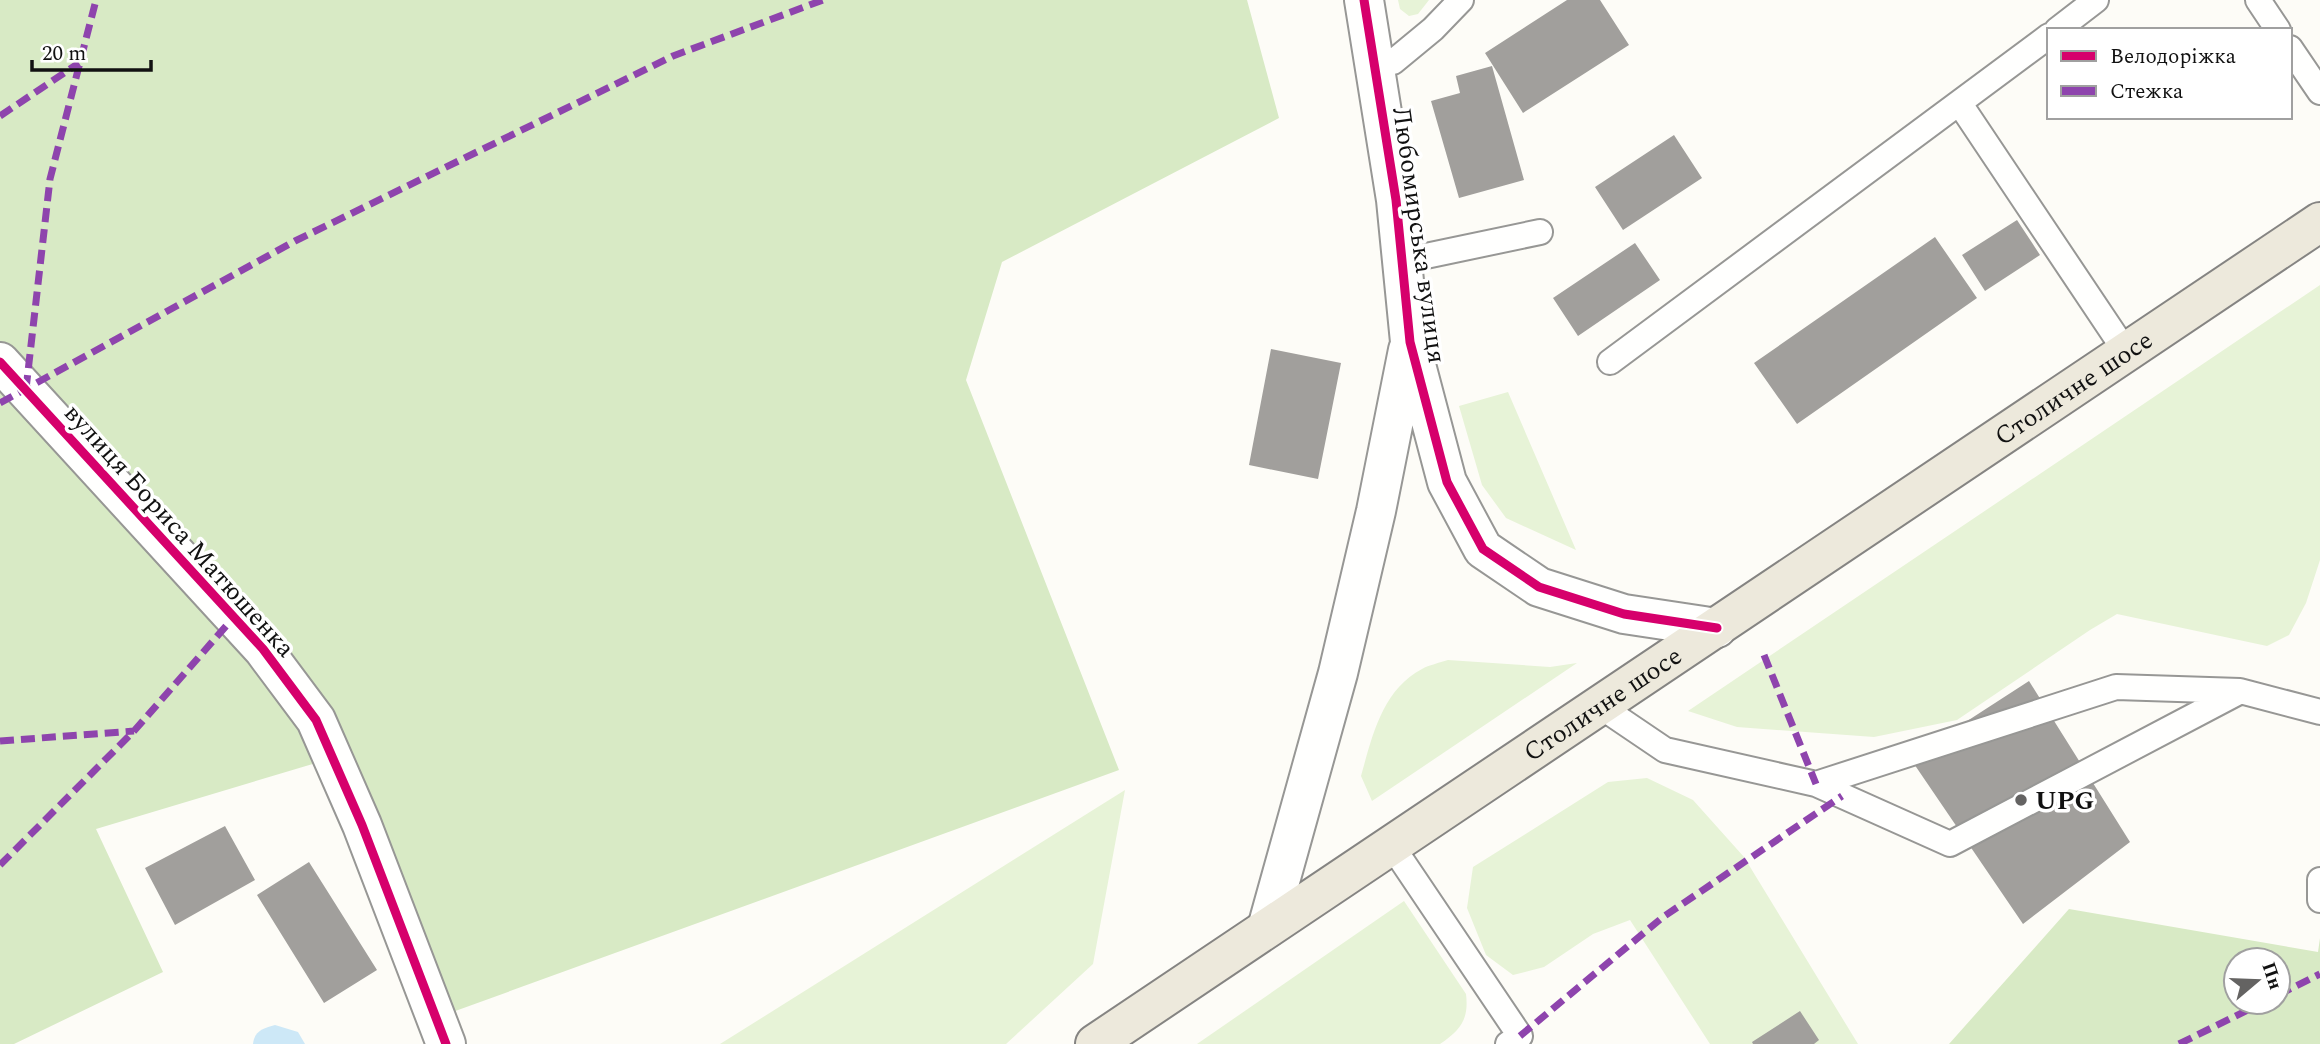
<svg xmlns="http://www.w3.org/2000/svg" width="2320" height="1044" viewBox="0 0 2320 1044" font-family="Spectral,serif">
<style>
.green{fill:#e7f3d7}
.forest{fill:#d8eac5;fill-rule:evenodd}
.water{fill:#cde8f7}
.building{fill:#a19f9c}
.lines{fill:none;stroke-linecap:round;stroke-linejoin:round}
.lane-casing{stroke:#979795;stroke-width:28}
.street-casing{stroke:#979795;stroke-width:42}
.primary-casing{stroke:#858482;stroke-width:42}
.lane{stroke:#fffffe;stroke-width:24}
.street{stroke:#fffffe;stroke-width:38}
.primary{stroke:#ede9dc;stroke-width:38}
.quiet{stroke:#8e44ad;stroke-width:7;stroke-dasharray:14 7;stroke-linecap:butt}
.cycleway-casing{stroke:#fff;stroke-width:13}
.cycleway{stroke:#d6006c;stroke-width:9}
.poi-dot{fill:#646362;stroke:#fff;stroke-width:2.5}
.labels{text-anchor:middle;stroke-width:7;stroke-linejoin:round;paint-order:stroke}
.street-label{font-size:26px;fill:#111;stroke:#fff}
.poi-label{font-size:26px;font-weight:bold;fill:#111;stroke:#fff;text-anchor:start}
</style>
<rect width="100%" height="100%" fill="#fdfcf7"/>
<path class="green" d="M1398,0H1429L1418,14L1409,16L1400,9Z
M2320,285V560L2306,603L2289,635L2267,646L2117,614L2090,630L1957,720L1874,737L1737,727L1688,711Z
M1508,392L1576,550L1506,518L1482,485L1459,406Z
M1448,660L1550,667L1577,663L1372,801L1361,776C1372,737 1382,690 1422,669C1429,665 1439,663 1448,660Z
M1647,778L1693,800L1744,857L1858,1044H1710L1630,920L1593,934L1544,967L1513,975L1486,955L1467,908L1473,867L1608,782Z
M1125,790L1093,964L1006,1044H720Z
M1404,901L1466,994C1469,1019 1461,1030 1440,1044H1197Z"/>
<path class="forest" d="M0,0H1247L1279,118L1002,262L966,380L1119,770L447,1014L346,754L96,829L163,972L14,1044H0Z
M2069,909L2318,952L2320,938V1044H1949ZM2236,960H2278V1002H2236Z"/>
<path class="water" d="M275,1025L298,1032L305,1044H253C254,1031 264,1028 275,1025Z"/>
<path class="building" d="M1567,0H1600L1629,45L1523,113L1485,53Z
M1492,66L1524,180L1459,198L1431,101L1460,93L1456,76Z
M1674,135L1702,178L1623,230L1595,187Z
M2017,220L2040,255L1985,291L1962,255Z
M1935,237L1977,298L1797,424L1754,363Z
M1635,243L1660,280L1578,336L1553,298Z
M1271,349L1341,363L1318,479L1249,465Z
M2029,681L2130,842L2023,924L1910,758Z
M225,826L255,880L175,925L145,868Z
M309,862L377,970L324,1003L257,895Z
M1800,1011L1819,1040L1814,1044H1753L1752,1042Z"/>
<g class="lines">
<g class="lane-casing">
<path id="lane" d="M2258,0L2278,30
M2057,30L2096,0
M2290,48L2320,92
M1374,65L1393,62L1433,29L1461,0
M1960,104L2126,352
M1402,261L1540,232
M1610,362L2049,36
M1600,706L1665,750L1816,784L2116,687L2240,691L2320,712
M1816,784L1950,844L2237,693
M1392,846L1520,1036L1508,1044
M2320,880V900"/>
</g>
<g class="street-casing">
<path id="street" d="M1364,0L1396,200L1410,342L1447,482L1483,549L1539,587L1624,614L1717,628
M0,362L263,649L316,720L362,825L446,1044
M1267,928L1338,673L1376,511L1408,350"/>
</g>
<g class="primary-casing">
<g id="primary">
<path id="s1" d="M1095,1044L2320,222"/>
</g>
</g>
<use href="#lane" class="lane"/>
<use href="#street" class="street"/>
<use href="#primary" class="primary"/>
<path class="quiet" d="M0,116L79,63
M26,389L50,179L96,0
M0,403L295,241L673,56L823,0
M1764,655L1816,784
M0,741L134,731
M0,865L134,731L234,617
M2278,995L2320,974
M1520,1036L1663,917L1842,796
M2179,1044L2264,1002"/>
<g class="cycleway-casing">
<path id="cycleway" d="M1364,0L1396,200L1410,342L1447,482L1483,549L1539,587L1624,614L1717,628
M0,362L263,649L316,720L362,825L446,1044"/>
</g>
<use href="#cycleway" class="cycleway"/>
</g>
<circle class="poi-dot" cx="2021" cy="800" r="7"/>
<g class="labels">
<g class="street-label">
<text transform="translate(1420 235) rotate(82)" y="9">Любомирська вулиця</text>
<text dy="9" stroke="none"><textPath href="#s1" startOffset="1178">Столичне шосе</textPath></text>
<text transform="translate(180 530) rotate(48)" y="9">вулиця Бориса Матюшенка</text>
<text dy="9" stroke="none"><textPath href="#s1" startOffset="611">Столичне шосе</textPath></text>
</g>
<g class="poi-label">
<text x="2035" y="809">UPG</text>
</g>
</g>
<rect x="2047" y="28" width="245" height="91" fill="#ffffff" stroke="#a0a0a0" stroke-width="2"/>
<rect x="2061" y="51" width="35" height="10" fill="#d6006c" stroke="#a0a0a0" stroke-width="2"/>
<text x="2110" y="63" font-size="21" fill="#111111">Велодоріжка</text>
<rect x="2061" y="86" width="35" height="10" fill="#8e44ad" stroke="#a0a0a0" stroke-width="2"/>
<text x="2110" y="98" font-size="21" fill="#111111">Стежка</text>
<g transform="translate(2257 981) rotate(71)"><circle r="33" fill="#ffffff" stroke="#a0a0a0" stroke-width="2"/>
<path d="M0-5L12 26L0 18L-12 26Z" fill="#646362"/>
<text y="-10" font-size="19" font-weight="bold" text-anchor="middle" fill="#111111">Пн</text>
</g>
<path d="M32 60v10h119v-10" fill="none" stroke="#111111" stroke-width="3.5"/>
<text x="42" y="60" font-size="21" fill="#111111" stroke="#ffffff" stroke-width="5" paint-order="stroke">20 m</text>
</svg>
